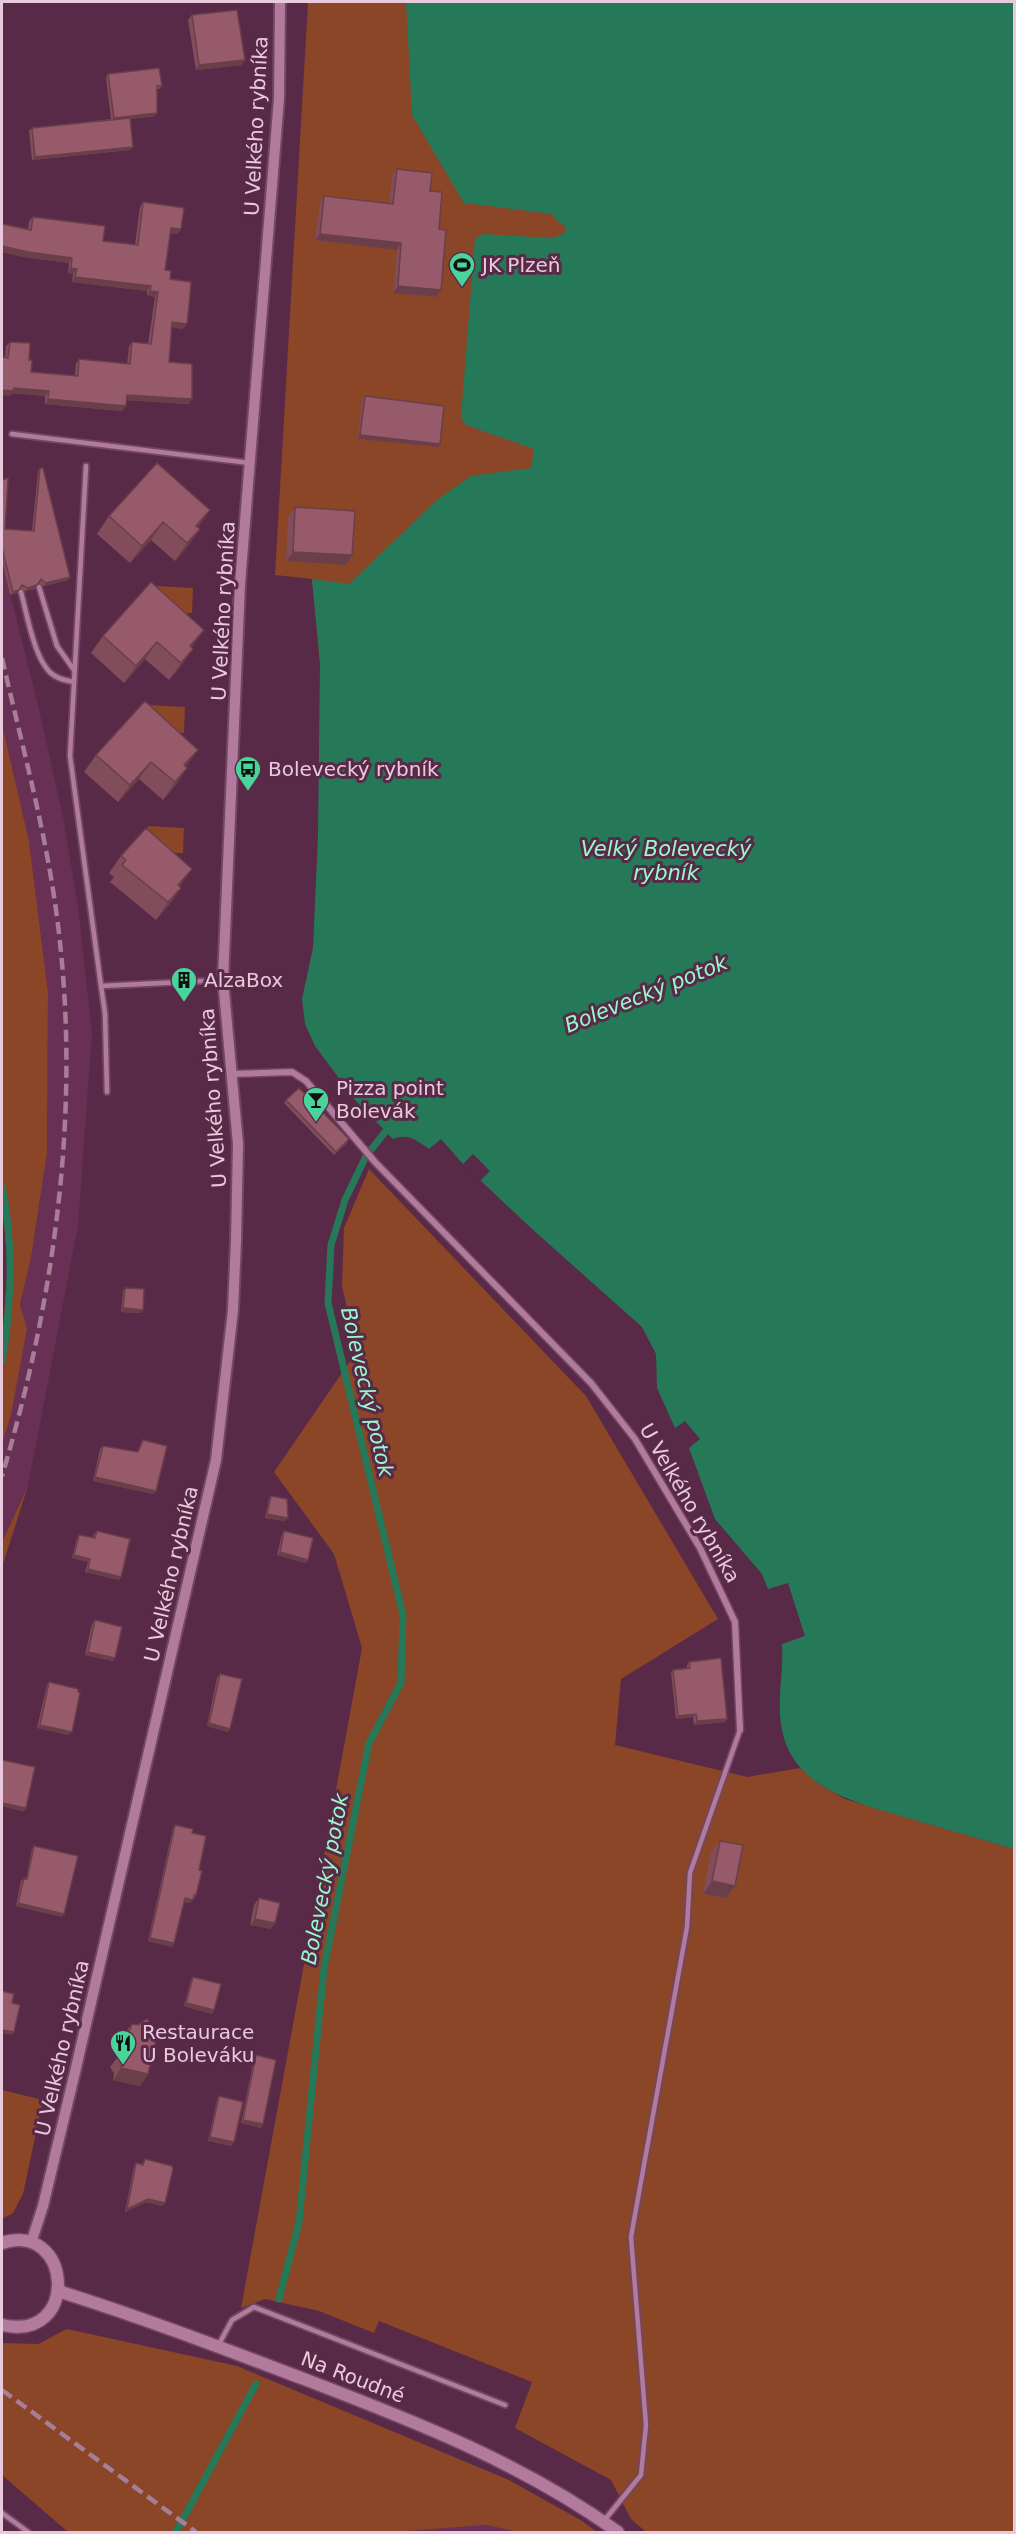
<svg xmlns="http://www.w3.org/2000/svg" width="1016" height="2534" viewBox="0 0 1016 2534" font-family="'DejaVu Sans',sans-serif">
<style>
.built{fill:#683054}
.green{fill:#8b4527}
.water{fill:#267958}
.pier{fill:#592948}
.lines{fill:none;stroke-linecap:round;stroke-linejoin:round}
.stream{stroke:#267958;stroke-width:7}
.service-casing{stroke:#714762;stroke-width:8}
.minor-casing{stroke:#714762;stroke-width:9}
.tertiary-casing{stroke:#714762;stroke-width:14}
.secondary-casing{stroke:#714762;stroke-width:15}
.service{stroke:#b27a9c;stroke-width:4.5}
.minor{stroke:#b27a9c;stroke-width:6}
.tertiary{stroke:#b27a9c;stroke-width:10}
.secondary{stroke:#b27a9c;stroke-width:12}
.rail{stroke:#a67f97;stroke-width:4.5;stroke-dasharray:12 6;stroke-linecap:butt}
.wall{fill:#824d5b}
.shaded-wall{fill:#6a3f4a}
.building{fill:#975a6a;stroke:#6a3f4a;stroke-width:1.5}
.labels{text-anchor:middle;stroke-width:6;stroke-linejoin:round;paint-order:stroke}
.street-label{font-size:20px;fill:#e9cadc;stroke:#592948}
.poi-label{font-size:20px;fill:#e9cadc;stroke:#592948;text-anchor:start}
.water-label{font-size:21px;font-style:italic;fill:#97f9cb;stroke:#592948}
</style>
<rect width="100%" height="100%" fill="#592948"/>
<path class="built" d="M2,560L39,709L64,822L78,907L92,1034L78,1226L28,1486L2,1542V1384L31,1258L47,1153L48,992L29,841L2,724Z
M486,2525L518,2532H394Z"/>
<path class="green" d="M308,2H640L626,591L320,663L312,579L275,575Z
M157,586L193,588L192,613H182L157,590Z
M150,705L185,707L184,733L175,732L150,709Z
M2,724L29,841L48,992L47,1153L31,1258L20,1305L27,1329L11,1415L2,1443V1341L8,1264L2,1205Z
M148,826L184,828L183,853H173L148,830Z
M369,1169L586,1396L718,1619L621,1679L615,1745L747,1777L800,1768L819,1784L845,1799L1014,1849V2532H646L631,2519L611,2480L515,2428L532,2382L379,2321L374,2333L319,2311L265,2299L241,2308L362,1648L334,1554L274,1472L357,1351L342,1286L344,1228Z
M28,1486L2,1567V1542Z
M2,2090L43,2100L23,2194L13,2213L2,2219Z
M67,2329L237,2366L509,2480L582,2521L597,2532H518L486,2525L394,2532H68L2,2475V2343L38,2344Z"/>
<path class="water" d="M406,2H1014V1849C982,1840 950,1830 918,1821C867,1805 794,1793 782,1730C776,1702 784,1672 782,1644L805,1636L788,1583L768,1589L762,1574L715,1519L689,1448L700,1439L685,1421L675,1428L657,1388L656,1354L642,1327L531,1228L463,1164L441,1139L429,1149C416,1140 408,1133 393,1139L356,1101L315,1046L305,1024L302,999L313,948L318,835L320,663L312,579L349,584L438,499L471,476L531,468L534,449L466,425L461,417L475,238L484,234L552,238L565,233V225L560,224L552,214L464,203L412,115Z"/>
<path class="pier" d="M473,1154L490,1171L479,1182L461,1166Z"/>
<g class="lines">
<path class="stream" d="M2,1187C14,1245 12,1302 2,1361
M279,2299L299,2222L324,1968L369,1743L401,1683L403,1615L328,1303L331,1245L345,1200L366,1156L390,1126
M176,2532L256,2384"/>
<g class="service-casing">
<path id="service" d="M12,434L250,463
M86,466L70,756L101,986L223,980
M39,587L57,646L74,670
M21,592C27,614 35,665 55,676C60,679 68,681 74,682
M101,986L105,1013L107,1092
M218,2346L232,2320L254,2307L505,2405
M2,2513L28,2532
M603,2522L641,2475L646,2425L631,2237L687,1927L690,1873L740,1730"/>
</g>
<g class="minor-casing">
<path id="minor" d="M231,1074L292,1072L306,1081L375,1162L591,1383L635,1439L700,1548L735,1622L740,1730"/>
</g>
<g class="tertiary-casing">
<path id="tertiary" d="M31,2243L43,2206L75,2072L216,1460L233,1310L236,1241L238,1144L223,980L240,584L279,98L280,2"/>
</g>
<g class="secondary-casing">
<path id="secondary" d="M2,2243C72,2220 81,2343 2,2325
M58,2291C141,2317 222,2348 304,2379C414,2421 522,2463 618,2532"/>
</g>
<use href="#service" class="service"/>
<use href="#minor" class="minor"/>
<use href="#tertiary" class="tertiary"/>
<use href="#secondary" class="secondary"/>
<path class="rail" d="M2,658C22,746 47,835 58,925C81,1110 55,1298 2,1476
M2,2390L196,2532"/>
</g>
<path class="wall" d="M192,15L242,65L196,70L188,20Z
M108,74L162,86L159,89H157L155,116L130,119V150L32,160L29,131L32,128L111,119L106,77Z
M397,169L430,191L439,229L441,290L436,297L393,293L397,250L315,240L320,203L324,196L389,204L392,175Z
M143,202L178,234L170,233L165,270L170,279L183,329L172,327L169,362L189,404L126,400V406L122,411L45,404V396L12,393L10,396L5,358L6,346L10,342L29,360L31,372L75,376L76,364L79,359L127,364L129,347L132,342L148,344L155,297L147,295V291L72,282L73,274L68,273L69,263L24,257L2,252V224L28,229L29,221L33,217L103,241L135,245L140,207Z
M365,396L440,444L438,447L358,439L362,400Z
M157,463L200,529L188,546L175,561L151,540L130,563L97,534L109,516Z
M40,468L68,580L44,586L39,583L35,589L25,591L20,588L17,593L10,595L2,560V480L5,529L32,531L38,471Z
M295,507L346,565L286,561L288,517Z
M151,582L192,648L181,666L169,680L145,659L124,683L91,653L103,636Z
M96,755L186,767L187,768L175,786L163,800L139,779L118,802L84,772Z
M121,856L181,888L169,905L156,920L110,882L114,877L109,873Z
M286,1100L347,1143L334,1155L284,1103Z
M125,1288L143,1310L141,1313L121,1312L123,1291Z
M143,1440L156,1491L153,1494L93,1481L100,1449L103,1446L137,1452Z
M271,1496L285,1521L265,1518L269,1499Z
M97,1531L121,1577L119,1580L85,1572L88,1562L72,1558L77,1538L79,1535L93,1538L94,1534Z
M284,1531L308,1560L306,1563L277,1555L282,1534Z
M95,1620L115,1658L113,1661L85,1655L92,1624Z
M689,1662L727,1719L725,1722L694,1725L693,1717L676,1719L671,1673L673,1670L687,1668V1665Z
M220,1674L228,1732L207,1726L217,1678Z
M49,1682L69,1735L37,1728L47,1685Z
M175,1825L192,1833L199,1870L196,1895L194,1899L193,1898L190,1903L184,1902L172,1947L148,1941L173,1828Z
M720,1841L735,1886L726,1898L703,1894L711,1853Z
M34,1846L62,1917L16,1906L21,1881L24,1878L26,1879L32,1849Z
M259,1898L271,1929L250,1925L254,1905Z
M193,1977L214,2010L212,2014L184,2006L191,1980Z
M132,2024L148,2074L140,2086L113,2080L114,2073L110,2067L120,2054L115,2046Z
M256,2055L263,2124L261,2128L241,2123L254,2059Z
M219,2096L234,2142L231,2146L208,2141L217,2100Z
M145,2159L162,2206L146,2202L125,2212L134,2166L136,2163L142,2164Z"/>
<path class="shaded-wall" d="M245,60L242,65L196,70L199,65Z
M157,113L155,116L111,121L114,118Z
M133,147L130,150L32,160L35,157Z
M171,228L181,229L178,234L168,233Z
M320,234L401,243L397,250L315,240Z
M2,246L72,258L69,263L24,257L2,252Z
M71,268L77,269L73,274L68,273Z
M75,277L151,286L147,291L72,282Z
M398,286L441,290L436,297L393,293Z
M150,291L158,292L155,297L147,295Z
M172,322L187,324L183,329L169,327Z
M14,388L49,391L45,396L12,393L10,396L2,395V390Z
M127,395L192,399L189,404L123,400Z
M48,399L126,406L122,411L45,404Z
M360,435L440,444L438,447L358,439Z
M210,510L198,528L184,544L196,526Z
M163,522L151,540L130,563L142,546Z
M200,529L188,546L175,561L187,543Z
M293,552L352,555L346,565L286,561Z
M70,577L68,580L44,586L46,583Z
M37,585L35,589L25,591L28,588Z
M19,590L17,593L10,595L13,592Z
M204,630L192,647L178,663L190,646Z
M157,642L145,659L124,683L136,666Z
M193,649L181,666L169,680L181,663Z
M198,750L186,767L172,783L184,765Z
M151,762L139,779L118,802L130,785Z
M187,768L175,786L163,800L175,782Z
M192,869L180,886L166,902L178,885Z
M181,888L169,905L156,920L168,902Z
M123,1308L143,1310L141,1313L121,1312Z
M95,1477L156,1491L153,1494L93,1481Z
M267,1514L288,1518L285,1521L265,1518Z
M280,1552L308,1560L306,1563L277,1555Z
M74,1555L90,1559L88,1562L72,1558Z
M88,1569L121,1577L119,1580L85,1572Z
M88,1652L115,1658L113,1661L85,1655Z
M696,1714L693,1717L676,1719L678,1716Z
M727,1719L725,1722L694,1725L697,1721Z
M209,1723L230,1729L228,1732L207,1726Z
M40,1725L72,1732L69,1735L37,1728Z
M2,1803L26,1808L24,1812L2,1806Z
M712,1881L735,1886L726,1898L703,1894Z
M185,1898L193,1900L190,1903L183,1901Z
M18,1903L64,1914L62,1917L16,1906Z
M255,1919L275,1923L271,1929L250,1925Z
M150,1938L174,1943L172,1947L148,1941Z
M186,2003L214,2010L212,2014L184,2006Z
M2,2030L14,2032L11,2035L2,2033Z
M121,2068L148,2074L140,2086L113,2080Z
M243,2120L263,2124L261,2128L241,2123Z
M210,2137L234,2142L231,2146L208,2141Z
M148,2199L165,2203L162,2206L146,2202L125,2212L127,2209Z"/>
<path class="building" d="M237,10L245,60L199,65L192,15Z
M159,68L162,86H157V113L114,118L108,74Z
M130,118L133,147L35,157L32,128Z
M397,169L432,173L430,191L442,192L439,229L446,230L441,290L398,286L401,243L320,234L324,196L393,204Z
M143,202L184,208L181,229L171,228L165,270L171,271L170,279L191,282L189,306L187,324L172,322L169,362L192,364V399L127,395L126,406L48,399L49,391L14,388L13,391L2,390V357L8,358L10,342L30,343L29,360H32L31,372L78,376L79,359L130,364L132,342L151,344L158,292L150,291L151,286L75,277L77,269L71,268L72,258L28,252L2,246V224L31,230L33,217L105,226L103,241L138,245Z
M365,396L444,406L440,444L360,435Z
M157,463L210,510L196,526L200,529L187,543L163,522L142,546L109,516Z
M40,468H43L70,577L46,583L41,579L37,585L28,588L22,585L19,590L13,592L2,548V480L8,478L5,529L34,531Z
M295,507L355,511L352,555L293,552Z
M151,582L204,630L190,646L193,649L181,663L157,642L136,666L103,636Z
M145,701L198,750L184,765L187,768L175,782L151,762L130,785L96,755Z
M146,828L192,869L178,885L181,888L168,902L122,865L126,860L121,856Z
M299,1088L349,1139L336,1152L286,1100Z
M125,1288L144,1289L143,1310L123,1308Z
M143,1440L167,1446L156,1491L95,1477L103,1446L138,1452Z
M271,1496L287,1499L288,1518L267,1514Z
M97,1531L130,1539L121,1577L88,1569L90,1559L74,1555L79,1535L95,1538Z
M284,1531L313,1538L308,1560L280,1552Z
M95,1620L122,1627L115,1658L88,1652Z
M721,1658L727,1719L697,1721L696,1714L678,1716L673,1670L690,1668L689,1662Z
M220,1674L242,1679L230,1729L209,1723Z
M49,1682L78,1689V1692L80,1693L72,1732L40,1725Z
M2,1760L35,1767L26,1808L2,1803Z
M175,1825L193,1829L192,1833L206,1836L199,1870L202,1871L196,1895H194L193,1900L185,1898L174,1943L150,1938Z
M720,1841L743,1845L735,1886L712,1881Z
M34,1846L78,1856L64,1914L18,1903L24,1878L27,1879Z
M259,1898L280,1903L275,1923L255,1919Z
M193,1977L221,1984L214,2010L186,2003Z
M2,1991L14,1994L12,2003L20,2005L14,2032L2,2030Z
M147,2019L153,2028L158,2030L148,2074L121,2068L123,2061L119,2054L133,2047L124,2034L130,2030L132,2024L138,2025Z
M256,2055L276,2060L263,2124L243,2120Z
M219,2096L243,2102L234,2142L210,2137Z
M145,2159L172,2166L173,2169L165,2203L148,2199L127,2209L136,2163L143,2165Z"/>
<defs>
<g id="stadium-pin" transform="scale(1.35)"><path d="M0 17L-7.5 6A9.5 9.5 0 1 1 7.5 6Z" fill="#49d49c" stroke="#592948"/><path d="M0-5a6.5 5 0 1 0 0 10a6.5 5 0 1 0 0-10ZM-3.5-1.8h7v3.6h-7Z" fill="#111"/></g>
<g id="bus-pin" transform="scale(1.35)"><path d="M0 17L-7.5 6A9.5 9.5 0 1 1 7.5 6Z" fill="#49d49c" stroke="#592948"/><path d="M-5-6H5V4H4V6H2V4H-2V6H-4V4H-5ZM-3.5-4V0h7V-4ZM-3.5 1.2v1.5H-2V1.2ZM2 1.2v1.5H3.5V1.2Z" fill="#111"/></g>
<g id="building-pin" transform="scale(1.35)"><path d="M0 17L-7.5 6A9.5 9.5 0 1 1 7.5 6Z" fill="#49d49c" stroke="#592948"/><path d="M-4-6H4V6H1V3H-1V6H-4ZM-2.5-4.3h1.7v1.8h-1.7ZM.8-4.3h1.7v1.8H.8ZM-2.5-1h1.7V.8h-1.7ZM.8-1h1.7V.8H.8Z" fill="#111"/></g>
<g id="bar-pin" transform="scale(1.35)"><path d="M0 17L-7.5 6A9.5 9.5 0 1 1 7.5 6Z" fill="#49d49c" stroke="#592948"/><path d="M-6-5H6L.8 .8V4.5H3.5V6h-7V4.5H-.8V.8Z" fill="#111"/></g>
<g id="restaurant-pin" transform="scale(1.35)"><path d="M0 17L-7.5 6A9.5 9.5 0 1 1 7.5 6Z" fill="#49d49c" stroke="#592948"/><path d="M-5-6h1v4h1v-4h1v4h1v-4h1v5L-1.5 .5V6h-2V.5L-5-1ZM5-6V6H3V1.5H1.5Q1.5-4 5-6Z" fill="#111"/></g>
</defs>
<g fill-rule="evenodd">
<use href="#stadium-pin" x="462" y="265"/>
<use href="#bus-pin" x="248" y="769"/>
<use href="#building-pin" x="184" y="980"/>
<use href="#bar-pin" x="316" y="1100"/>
<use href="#restaurant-pin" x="123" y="2043"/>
</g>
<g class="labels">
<g class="street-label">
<text transform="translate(256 126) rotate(-87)" y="7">U Velkého rybníka</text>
<text transform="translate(223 611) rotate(-87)" y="7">U Velkého rybníka</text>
<text transform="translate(213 1098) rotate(-94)" y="7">U Velkého rybníka</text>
<text transform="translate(690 1503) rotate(60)" y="7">U Velkého rybníka</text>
<text transform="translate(171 1574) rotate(-77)" y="7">U Velkého rybníka</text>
<text transform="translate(62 2048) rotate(-77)" y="7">U Velkého rybníka</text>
<text transform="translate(353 2377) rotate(21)" y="7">Na Roudné</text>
</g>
<g class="poi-label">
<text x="482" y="272">JK Plzeň</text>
<text x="268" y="776">Bolevecký rybník</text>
<text x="204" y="987">AlzaBox</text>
<text x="336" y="1095">Pizza point<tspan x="336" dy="23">Bolevák</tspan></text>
<text x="142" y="2039">Restaurace<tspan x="142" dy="23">U Boleváku</tspan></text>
</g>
<g class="water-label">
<text x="666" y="856">Velký Bolevecký<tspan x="666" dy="24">rybník</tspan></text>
<text transform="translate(646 994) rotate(-22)" y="7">Bolevecký potok</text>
<text transform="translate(367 1392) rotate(77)" y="7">Bolevecký potok</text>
<text transform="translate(325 1879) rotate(-79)" y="7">Bolevecký potok</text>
</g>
</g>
<rect width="1016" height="2534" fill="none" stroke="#e9cadc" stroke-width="6"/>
</svg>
